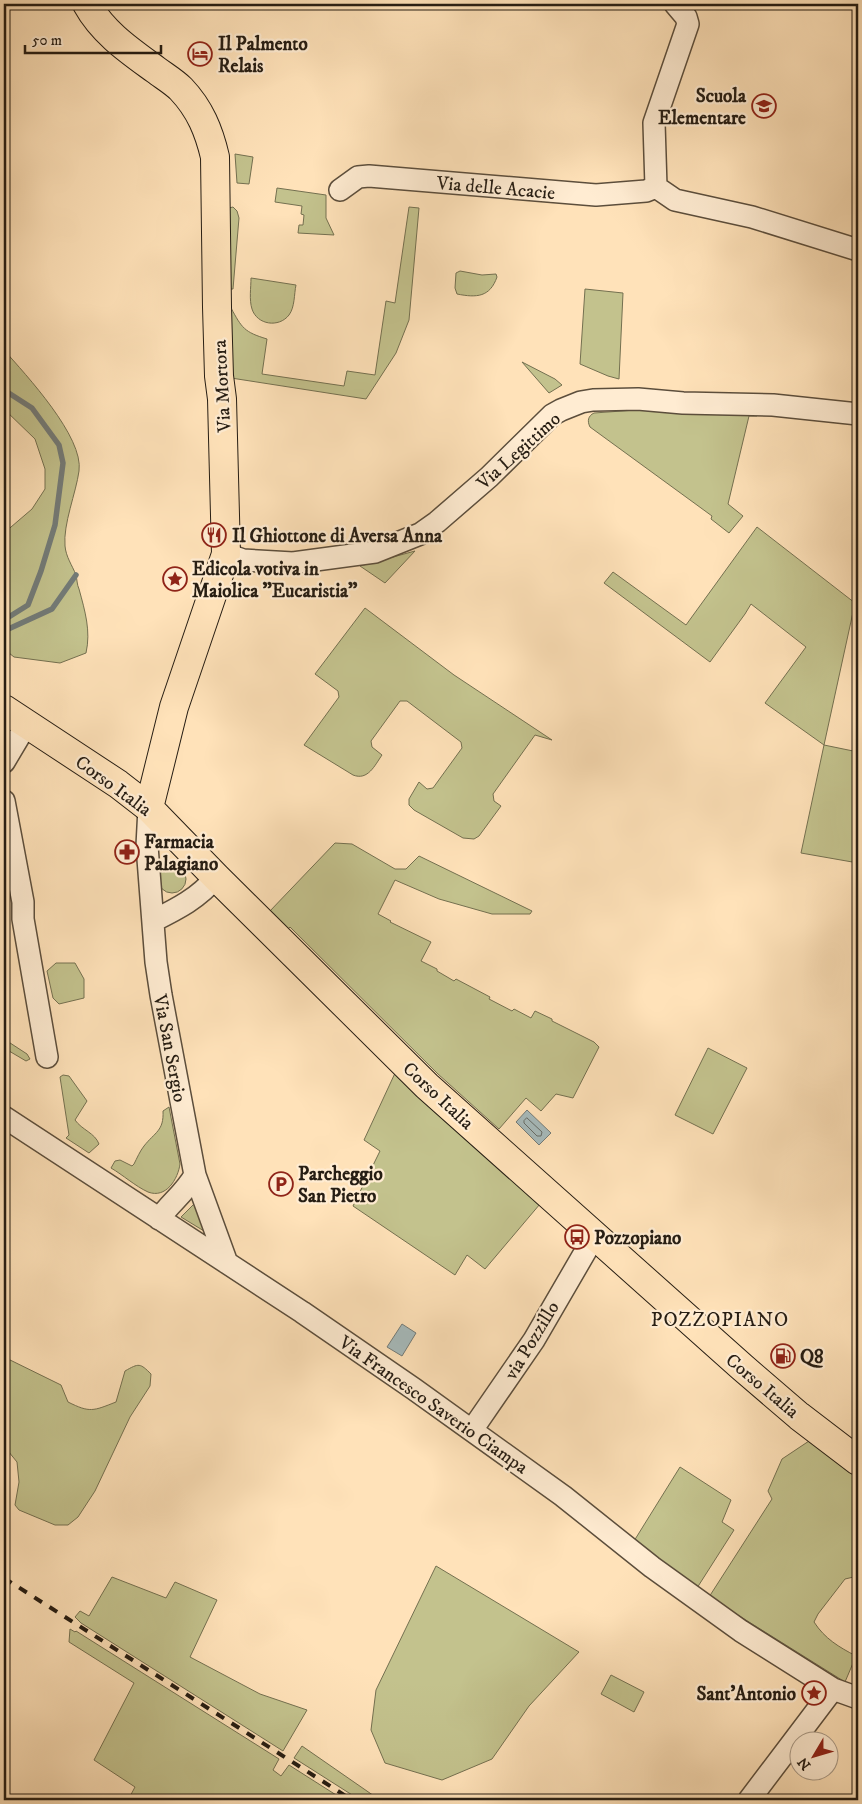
<svg xmlns="http://www.w3.org/2000/svg" width="862" height="1804" viewBox="0 0 862 1804" font-family="'IM FELL DW Pica',serif">
<style>
.green{fill:#c3c28d;stroke:#747050}
.water{fill:#a6babb;stroke:#737b78}
.lines{fill:none;stroke-linecap:round;stroke-linejoin:round}
.shore{stroke:#666c67;stroke-width:1}
.stream{stroke:#737b78;stroke-width:5.5}
.street-casing{stroke:#5c4e3c;stroke-width:24}
.primary-casing{stroke:#261d13;stroke-width:30}
.street{stroke:#ffecd2;stroke-width:21}
.primary{stroke:#ffe2b9;stroke-width:28}
.rail{stroke:#261d13;stroke-width:4;stroke-dasharray:9 9;stroke-linecap:butt}
.labels{text-anchor:middle;stroke-width:4.5;stroke-linejoin:round;paint-order:stroke}
.poi-label{font-size:19px;font-weight:bold;fill:#261d13;stroke:#ffecd2;text-anchor:start}
.street-label{font-size:19px;fill:#261d13;stroke:#ffecd2}
.neighbourhood-label{font-size:20px;letter-spacing:1px;fill:#261d13;stroke:#ffecd2}
</style>
<rect width="100%" height="100%" fill="#ffe2b9"/>
<filter id="stains"><feTurbulence type="fractalNoise" baseFrequency=".004" numOctaves="4"/><feColorMatrix values="0 0 0 0 .2 0 0 0 0 .09 0 0 0 0 .02 0 0 0 .5 -.17"/></filter>
<radialGradient id="worn" r=".72"><stop offset=".6" stop-color="#630" stop-opacity="0"/><stop offset="1" stop-color="#630" stop-opacity=".3"/></radialGradient>
<path class="green" d="M235,154L253,157L249,184L237,183Z
M277,188L326,195V218L334,235L298,233L299,225H303L304,215L301,214L302,206L275,202Z
M233,207L237,211L239,218L233,289H230L229,208Z
M409,207L419,208L409,320L396,353L366,399L231,378V308C242,328 244,332 267,339L262,374L344,386L347,371L375,375L386,301L395,303Z
M460,271L482,275L496,274L497,277C490,297 477,298 457,294L455,288L456,273Z
M251,278L296,285C294,294 295,307 289,315C279,328 257,325 252,309C249,300 251,287 251,278Z
M585,289L623,293L619,379L608,376L580,364Z
M4,350C26,375 84,437 79,471C76,493 63,524 65,546C66,557 72,565 76,575C77,579 77,585 79,589C85,611 91,631 86,653L60,663L14,657L4,649V533L32,509L45,489V469L35,439L4,409Z
M522,362L555,379L562,385L549,393Z
M637,408L758,414L757,416H749L728,504L743,516L729,533L711,519L712,516L590,427C587,421 588,416 594,413L636,410Z
M757,527L855,603L824,745L858,752V863L801,853L824,745L765,703L806,647L751,604L745,614L710,662L604,583L613,572L686,625Z
M415,551L385,583L360,566Z
M365,608L454,675L552,740L535,735L493,794L494,801L501,806L479,836L474,839L463,838L414,810L409,805V799L419,782L427,789L433,788L462,748L461,742L407,701H400L371,741L372,747L382,755C375,765 368,781 353,775L304,745L339,697L338,691L315,674Z
M335,843L352,844L395,869H406L419,856L532,911L530,914H492L439,899L395,880L378,914L391,921L390,922L431,942L421,961L437,969V971L454,981L456,979L490,997L489,999L512,1011L514,1009L531,1018L535,1011L552,1019V1021L594,1042L599,1047L573,1098L556,1094L541,1111L526,1098L499,1129L438,1074L290,927L287,930L269,912Z
M158 879a14 14 0 1 1 28 0a14 14 0 1 1-28 0Z
M56,963H75L84,979V998L59,1004L53,998L47,971Z
M4,1039L27,1054L30,1059L26,1061L4,1048Z
M708,1048L747,1068L713,1134L675,1115Z
M396,1071L540,1204L485,1269L467,1255L455,1275L353,1206L380,1151L364,1140Z
M63,1075L69,1076L87,1101L75,1120C82,1130 95,1133 99,1144L89,1153L66,1138L69,1135L60,1077Z
M169,1107L180,1164C178,1179 166,1199 148,1192C135,1186 123,1175 111,1168L115,1161L120,1160L132,1166L134,1164C137,1158 140,1151 144,1146C155,1132 164,1131 163,1111Z
M195,1203L205,1228L204,1231L181,1217Z
M4,1357L61,1385L68,1402C90,1413 93,1411 116,1402L125,1371C139,1363 140,1363 151,1374L150,1386L130,1417L95,1491L78,1517L68,1525H55L19,1510L15,1505L19,1482L17,1462L4,1446Z
M812,1439L858,1475V1576L845,1579L818,1614L814,1622C825,1639 839,1647 856,1656L845,1682L709,1597L772,1499L768,1491L782,1459Z
M680,1467L731,1500L722,1522L734,1530L697,1588L634,1541Z
M436,1566L579,1652L529,1706L492,1759L442,1780L385,1763L371,1730L376,1690Z
M112,1577L166,1598L175,1582L217,1600L190,1657L260,1694L307,1710L283,1751L81,1623L75,1617L80,1611L89,1616Z
M70,1629L75,1632L76,1631L279,1759L273,1770L281,1776L289,1765L344,1800H128L135,1787L94,1760L134,1683L69,1642Z
M611,1675L644,1692L634,1712L601,1694Z
M302,1746L377,1798L376,1800H360L294,1758Z"/>
<path class="water" d="M527,1110L551,1133L539,1145L516,1122Z
M402,1324L416,1333L402,1356L387,1347Z"/>
<g class="lines">
<path class="shore" d="M527,1118L542,1132L541,1136H537L524,1123V1121Z"/>
<path class="stream" d="M4,390L32,408L59,445L63,463L55,525L41,571L28,605L4,620
M4,631L52,609L76,575"/>
<g class="street-casing">
<path id="street" d="M675,4L686,17L688,24L654,123L656,187L675,200L752,217L858,250
M340,190L358,177L369,176L596,195L646,191L656,187
M226,554L243,560L293,563L375,552L420,534L437,522L489,477L552,415L561,410L581,402L593,400L638,399L683,403L773,405L858,414
M4,762L26,725
M4,801L23,902V919L47,1057
M149,808L147,846L156,962L161,995L195,1175L227,1263
M153,921C177,909 199,898 216,877
M4,1117L302,1312L414,1389L563,1496L652,1567L741,1631L833,1689L858,1698
M159,1219C171,1202 184,1194 195,1175
M472,1430L534,1340L588,1247
M749,1800L833,1689"/>
</g>
<g class="primary-casing">
<path id="primary" d="M87,4C103,33 130,51 156,70C164,76 174,82 181,89C200,109 209,131 215,157L217,307L219,376L222,399L226,554L174,707L149,808
M4,709L118,784L149,808L216,877L427,1086L742,1367L799,1416L858,1461"/>
</g>
<use href="#street" class="street"/>
<use href="#primary" class="primary"/>
<path class="rail" d="M4,1578L352,1800"/>
</g>
<defs>
<g id="hotel-ring" transform="scale(1.25)"><circle r="9.5" fill="#ffecd2" stroke="#8f2418" stroke-width="1.5"/><path d="M-6-4.5h1.5V1H6V5H4.5V3h-9V5H-6ZM-4 0a1.8 1.8 0 1 1 3.6 0ZM.5 0V-2.5h3Q6-2.5 6 0Z" fill="#8f2418"/></g>
<g id="school-ring" transform="scale(1.25)"><circle r="9.5" fill="#ffecd2" stroke="#8f2418" stroke-width="1.5"/><path d="M0-5L7-2L0 1L-7-2ZM-4 1L0 2.5L4 1V4Q0 6-4 4Z" fill="#8f2418"/></g>
<g id="restaurant-ring" transform="scale(1.25)"><circle r="9.5" fill="#ffecd2" stroke="#8f2418" stroke-width="1.5"/><path d="M-5-6h1v4h1v-4h1v4h1v-4h1v5L-1.5 .5V6h-2V.5L-5-1ZM5-6V6H3V1.5H1.5Q1.5-4 5-6Z" fill="#8f2418"/></g>
<g id="sight-ring" transform="scale(1.25)"><circle r="9.5" fill="#ffecd2" stroke="#8f2418" stroke-width="1.5"/><path d="M0-6L1.8-2.2L6-1.7L2.9 1.2L3.7 5.4L0 3.3L-3.7 5.4L-2.9 1.2L-6-1.7L-1.8-2.2Z" fill="#8f2418"/></g>
<g id="pharmacy-ring" transform="scale(1.25)"><circle r="9.5" fill="#ffecd2" stroke="#8f2418" stroke-width="1.5"/><path d="M-2-6h4v4h4v4h-4v4h-4v-4h-4v-4h4Z" fill="#8f2418"/></g>
<g id="parking-ring" transform="scale(1.25)"><circle r="9.5" fill="#ffecd2" stroke="#8f2418" stroke-width="1.5"/><path d="M-3.5-5.5H1a3.5 3.5 0 0 1 0 7H-1V5.5H-3.5ZM-1-3.4V-.6H.8a1.4 1.4 0 0 0 0-2.8Z" fill="#8f2418"/></g>
<g id="bus-ring" transform="scale(1.25)"><circle r="9.5" fill="#ffecd2" stroke="#8f2418" stroke-width="1.5"/><path d="M-5-6H5V4H4V6H2V4H-2V6H-4V4H-5ZM-3.5-4V0h7V-4ZM-3.5 1.2v1.5H-2V1.2ZM2 1.2v1.5H3.5V1.2Z" fill="#8f2418"/></g>
<g id="fuel-ring" transform="scale(1.25)"><circle r="9.5" fill="#ffecd2" stroke="#8f2418" stroke-width="1.5"/><path d="M-5.5-6h7V0h2V4h1.3V-2.5L3-4.5l.8-.8L6-3V5H2.5V1h-1V6h-7ZM-4.2-4.7v3.2H.2V-4.7Z" fill="#8f2418"/></g>
</defs>
<g fill-rule="evenodd">
<use href="#hotel-ring" x="200" y="54"/>
<use href="#school-ring" x="764" y="106"/>
<use href="#restaurant-ring" x="214" y="535"/>
<use href="#sight-ring" x="175" y="579"/>
<use href="#pharmacy-ring" x="127" y="852"/>
<use href="#parking-ring" x="281" y="1184"/>
<use href="#bus-ring" x="577" y="1237"/>
<use href="#fuel-ring" x="783" y="1356"/>
<use href="#sight-ring" x="814" y="1693"/>
</g>
<g class="labels">
<g class="poi-label">
<text x="218" y="50">Il Palmento<tspan x="218" dy="22">Relais</tspan></text>
<text x="746" y="102" text-anchor="end">Scuola<tspan x="746" dy="22">Elementare</tspan></text>
<text x="232" y="542">Il Ghiottone di Aversa Anna</text>
<text x="192" y="575">Edicola votiva in<tspan x="192" dy="22">Maiolica "Eucaristia"</tspan></text>
<text x="144" y="848">Farmacia<tspan x="144" dy="22">Palagiano</tspan></text>
<text x="298" y="1180">Parcheggio<tspan x="298" dy="22">San Pietro</tspan></text>
<text x="594" y="1244">Pozzopiano</text>
<text x="800" y="1363">Q8</text>
<text x="796" y="1700" text-anchor="end">Sant'Antonio</text>
</g>
<g class="street-label">
<text transform="translate(496 187) rotate(5)" y="7">Via delle Acacie</text>
<text transform="translate(221 386) rotate(-93)" y="7">Via Mortora</text>
<text transform="translate(518 450) rotate(-42)" y="7">Via Legittimo</text>
<text transform="translate(114 785) rotate(36)" y="7">Corso Italia</text>
<text transform="translate(171 1048) rotate(79)" y="7">Via San Sergio</text>
<text transform="translate(439 1095) rotate(43)" y="7">Corso Italia</text>
<text transform="translate(531 1340) rotate(-59)" y="7">via Pozzillo</text>
<text transform="translate(763 1385) rotate(40)" y="7">Corso Italia</text>
<text transform="translate(434 1404) rotate(35)" y="7">Via Francesco Saverio Ciampa</text>
</g>
<g class="neighbourhood-label">
<text x="720" y="1326">POZZOPIANO</text>
</g>
</g>
<rect width="862" height="1804" fill="none" stroke="#ffe2b9" stroke-width="20"/>
<rect x="5" y="5" width="852" height="1794" fill="none" stroke="#261d13" stroke-width="2.5"/>
<rect x="10" y="10" width="842" height="1784" fill="none" stroke="#261d13"/>
<g transform="translate(814 1756) rotate(232)"><circle r="24" fill="#ffecd2" stroke="#a89986"/>
<path d="M0-4L9 19L0 12L-9 19Z" fill="#8f2418"/>
<text y="-8" font-size="14" font-weight="bold" text-anchor="middle" fill="#261d13">N</text>
</g>
<path d="M25 45v8h136v-8" fill="none" stroke="#261d13" stroke-width="2.5"/>
<text x="32" y="45" font-size="15" fill="#261d13" stroke="#ffecd2" stroke-width="4" paint-order="stroke">50 m</text>
<rect width="100%" height="100%" filter="url(#stains)"/>
<rect width="100%" height="100%" fill="url(#worn)"/>
</svg>
